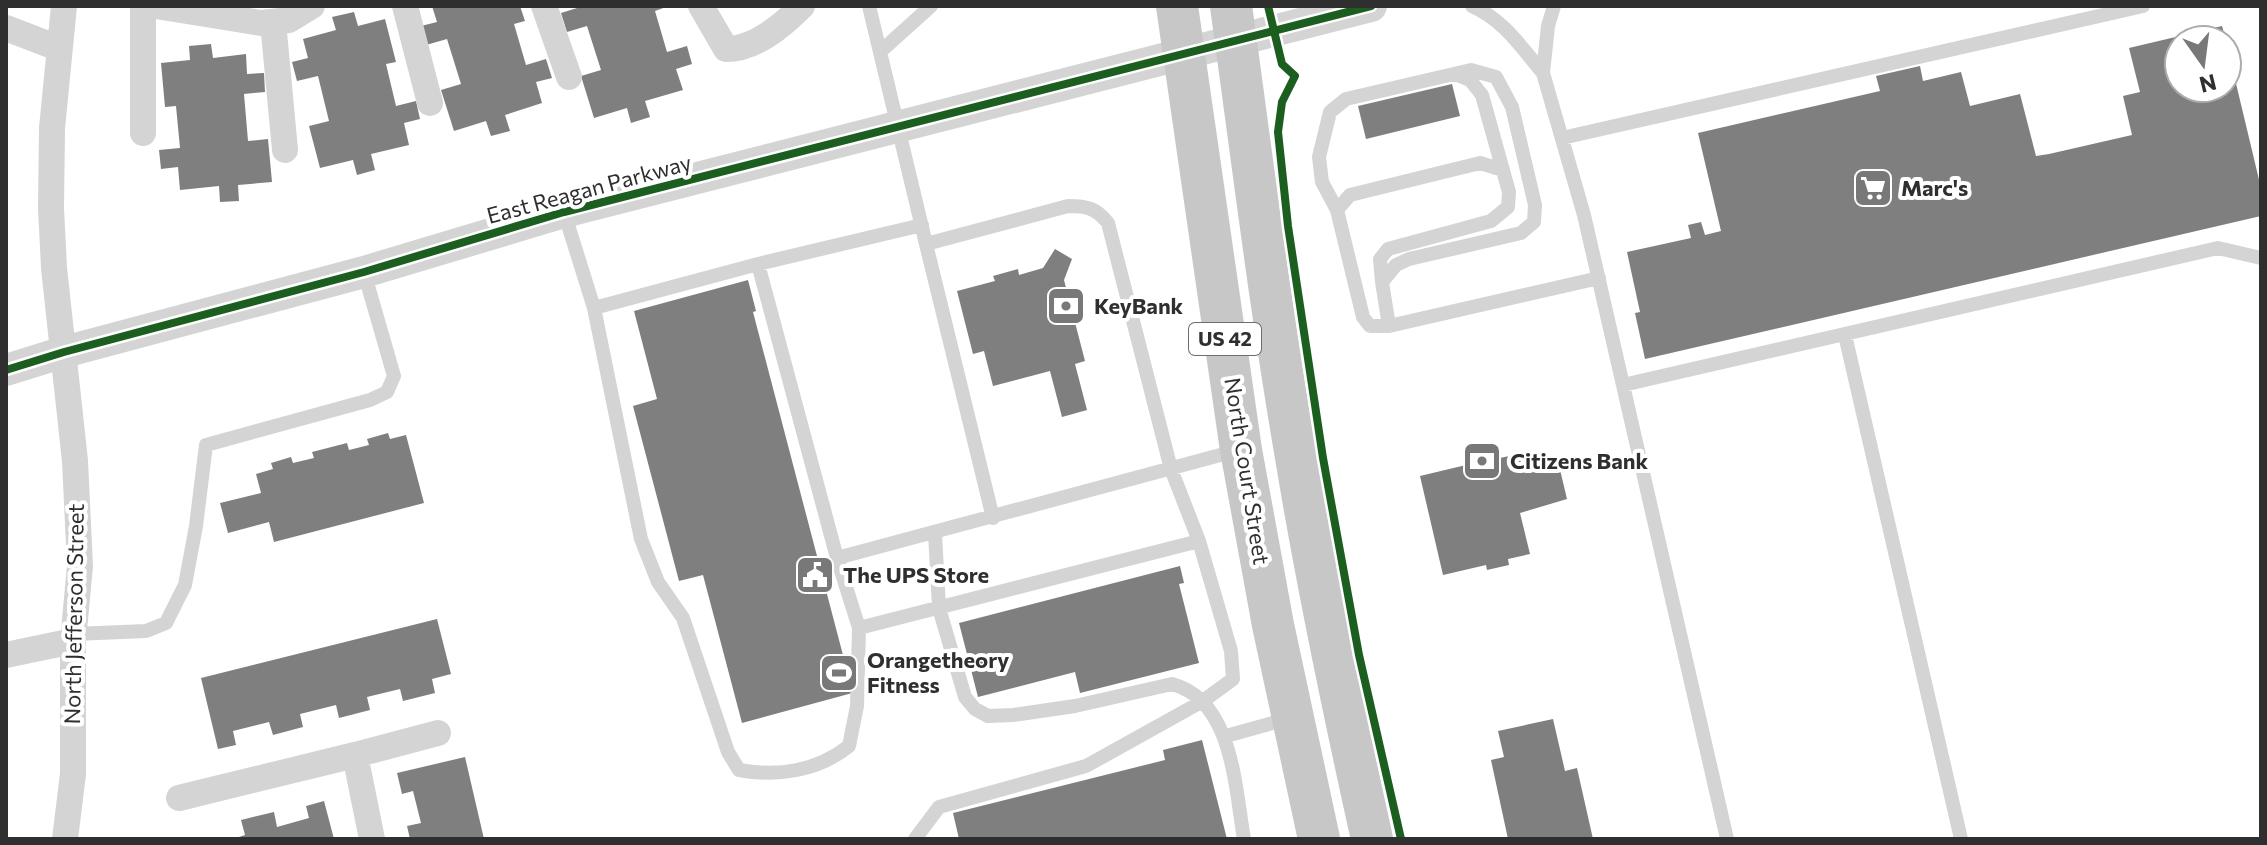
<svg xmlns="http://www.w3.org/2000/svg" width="2267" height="845" viewBox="0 0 2267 845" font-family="Commissioner,sans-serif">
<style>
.building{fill:#7f7f7f}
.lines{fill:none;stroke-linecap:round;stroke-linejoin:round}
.service{stroke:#d4d4d4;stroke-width:14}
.minor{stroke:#d4d4d4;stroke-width:26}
.tertiary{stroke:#d4d4d4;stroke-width:32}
.primary{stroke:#c7c7c7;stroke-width:42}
.cycleway-casing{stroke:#fff;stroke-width:13}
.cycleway{stroke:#1b5e20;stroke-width:8}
.labels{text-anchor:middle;stroke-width:8;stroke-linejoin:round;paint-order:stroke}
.shield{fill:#fff;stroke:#6d6d6d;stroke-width:2}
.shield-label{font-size:20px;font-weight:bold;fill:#2f2f2f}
.poi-label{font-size:22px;font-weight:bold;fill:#2f2f2f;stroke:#fff;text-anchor:start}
.street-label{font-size:22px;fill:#2f2f2f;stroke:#fff}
</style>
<rect width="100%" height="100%" fill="#fff"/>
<path class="building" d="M432,6H520L525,21L514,24L526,65L546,59L552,78L536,82L542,103L505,115L510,131L491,136L486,121L454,131L441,90L461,84L447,39L426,45L421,26L437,22Z
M576,6H669L655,11L667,52L687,46L692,64L676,69L683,90L645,101L650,117L631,123L627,108L594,118L581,76L601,70L587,26L567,32L561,13L577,8Z
M354,12L358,26L385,19L396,62L386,64L396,106L416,101L420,119L404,123L409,145L371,154L375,170L357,175L353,160L320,168L309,126L329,121L318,76L297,81L292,62L308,58L303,39L336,30L332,17Z
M2222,26L2226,40H2179V88H2227L2228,50L2261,188V216L1645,359L1635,313L1640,312L1627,252L1691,238L1688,225L1701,222L1705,235L1721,231L1698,133L1880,91L1876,76L1920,66L1923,81L1961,72L1970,106L2020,94L2036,156L2049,154L2132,135L2123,96L2140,92L2129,48Z
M211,44L213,58L246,54L247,74L264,73L265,92L244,94L248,141L268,139L272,182L238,185L239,201L220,202L219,186L180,190L178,167L161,169L159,150L180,148L176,106L165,107L161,63L190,60L189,46Z
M1452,84L1460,116L1366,139L1358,106Z
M1055,249L1072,259L1064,280L1085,361L1075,364L1087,410L1062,417L1050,371L993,386L984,351L973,354L957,291L995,281L993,276L1018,269L1019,275L1043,268Z
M748,280L756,311L753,312L849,678L853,677L856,692L742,723L703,575L679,581L633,406L657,399L634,311Z
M388,433L390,439L406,435L424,503L274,542L269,522L228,533L220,503L261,493L256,474L273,469L271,463L291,457L293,463L314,458L312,452L347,443L349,450L369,445L367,439Z
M1493,452L1495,459L1519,454L1522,465L1557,457L1567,499L1520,513L1530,554L1508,559L1509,565L1487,570L1486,565L1443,575L1420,476L1466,465L1464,459Z
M1180,566L1184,583L1179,584L1199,663L1080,693L1075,672L978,697L959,623Z
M437,619L451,674L432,679L435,693L403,701L400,689L367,697L370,710L339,718L336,705L300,714L303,727L273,735L269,722L233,731L236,745L218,749L201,678Z
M1553,719L1565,771L1577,768L1593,839H1508L1491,760L1504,757L1498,731Z
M1202,740L1227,839H959L953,813L1165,760L1163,750Z
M465,757L484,839H410L407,826L421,823L413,791L402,794L397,773Z
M324,801L334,839H233L245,835L241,820L274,812L277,827L309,818L306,806Z"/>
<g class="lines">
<path class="service" d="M869,6L926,244L1068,206C1087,206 1096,208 1108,223L1171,469L1199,541L1231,651L1233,679L1203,701L1086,766L939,807L915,839
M1472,6C1504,20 1521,47 1543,73
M1554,6L1548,26L1543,73L1584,215L1727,839
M881,51L931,6
M1562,138L2143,6
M1337,210L1350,195L1480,163L1503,170
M564,212L594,308L758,264L922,225
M926,244L993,518
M758,264L837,558L859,628
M1382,282L1380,259L1388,249L1491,221L1508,207L1509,192L1482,95L1470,80L1455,74
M594,308L641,539L658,582L683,618L728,752L739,770C778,777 818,771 849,746L857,706L859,628L1199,541
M1389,326L1382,282L1396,265L1409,259L1521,233L1534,222L1535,205L1512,107L1496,77L1471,70L1346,99L1330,112L1319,157L1322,182L1337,210L1363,317L1370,326H1389L1599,278
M1845,335L1961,839
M1623,385L2218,248L2261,258
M935,533L939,608L965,697L975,709L988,716L1013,715L1075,706L1172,684C1233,700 1235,788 1244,839
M837,558L1239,450
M74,634L146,631L166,623L185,585L196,526L206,445L370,400L387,392L394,376L364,272
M1226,736L1291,718"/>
<path class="minor" d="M64,6L52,128L51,208L54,268L75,461L80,566L73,641V774L65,839
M143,6V133
M156,6L261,23L289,20L312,6
M405,6L430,103
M544,6L569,77
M701,6L726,49C755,49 782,26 802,6
M273,22L285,150
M6,28L58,48
M6,655L73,641
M355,755L438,733
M179,798L355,755L372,839"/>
<path class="tertiary" d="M6,370L64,352L364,272L564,212L1371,6"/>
<path class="primary" d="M1177,6L1241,450L1273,625L1319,839
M1231,6C1252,157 1270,307 1296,457C1317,585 1344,713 1372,839"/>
<g class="cycleway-casing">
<path id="cycleway" d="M1268,6L1282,64L1295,76L1282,102L1278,132L1288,226L1323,458L1359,655L1401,839
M6,370L64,352L364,272L564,212L1371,6"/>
</g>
<use href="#cycleway" class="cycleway"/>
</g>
<defs>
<g id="supermarket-square" transform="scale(2)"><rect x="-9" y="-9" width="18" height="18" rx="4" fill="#787878" stroke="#fff"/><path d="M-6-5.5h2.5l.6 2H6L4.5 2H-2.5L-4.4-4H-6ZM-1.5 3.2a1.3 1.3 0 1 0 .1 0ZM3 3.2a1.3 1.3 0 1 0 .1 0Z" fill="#fff"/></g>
<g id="bank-square" transform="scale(2)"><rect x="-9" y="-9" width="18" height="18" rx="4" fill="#787878" stroke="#fff"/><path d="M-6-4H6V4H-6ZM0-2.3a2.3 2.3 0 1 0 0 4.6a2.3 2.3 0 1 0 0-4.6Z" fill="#fff"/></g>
<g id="civic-square" transform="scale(2)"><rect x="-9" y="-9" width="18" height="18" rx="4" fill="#787878" stroke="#fff"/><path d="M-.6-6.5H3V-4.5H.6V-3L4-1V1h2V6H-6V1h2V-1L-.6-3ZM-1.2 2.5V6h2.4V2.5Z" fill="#fff"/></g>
<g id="stadium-square" transform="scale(2)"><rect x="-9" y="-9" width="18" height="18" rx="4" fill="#787878" stroke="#fff"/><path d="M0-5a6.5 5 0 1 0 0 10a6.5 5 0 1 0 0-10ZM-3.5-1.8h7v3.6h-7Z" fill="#fff"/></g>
</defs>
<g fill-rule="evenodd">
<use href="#supermarket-square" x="1873" y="188"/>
<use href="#bank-square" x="1066" y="306"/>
<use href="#bank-square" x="1482" y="461"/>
<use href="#civic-square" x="815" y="575"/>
<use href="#stadium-square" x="839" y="673"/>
</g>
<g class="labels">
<rect class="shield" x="1189" y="323" width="72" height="32" rx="6"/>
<g class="shield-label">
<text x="1225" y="346">US 42</text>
</g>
<g class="poi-label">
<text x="1901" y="196">Marc's</text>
<text x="1094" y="314">KeyBank</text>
<text x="1510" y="469">Citizens Bank</text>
<text x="843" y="583">The UPS Store</text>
<text x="867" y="668">Orangetheory<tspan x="867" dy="25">Fitness</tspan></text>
</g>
<g class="street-label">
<text transform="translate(589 189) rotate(-15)" y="8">East Reagan Parkway</text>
<text transform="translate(1247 471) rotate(81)" y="8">North Court Street</text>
<text transform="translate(74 614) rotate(-89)" y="8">North Jefferson Street</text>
</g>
</g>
<rect width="2267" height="845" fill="none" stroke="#2f2f2f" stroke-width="16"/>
<g transform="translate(2203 64) rotate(166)"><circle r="38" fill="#ffffff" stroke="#acacac" stroke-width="2"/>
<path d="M0-6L14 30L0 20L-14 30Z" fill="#787878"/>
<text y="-12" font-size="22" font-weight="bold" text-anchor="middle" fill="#2f2f2f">N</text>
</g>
</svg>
